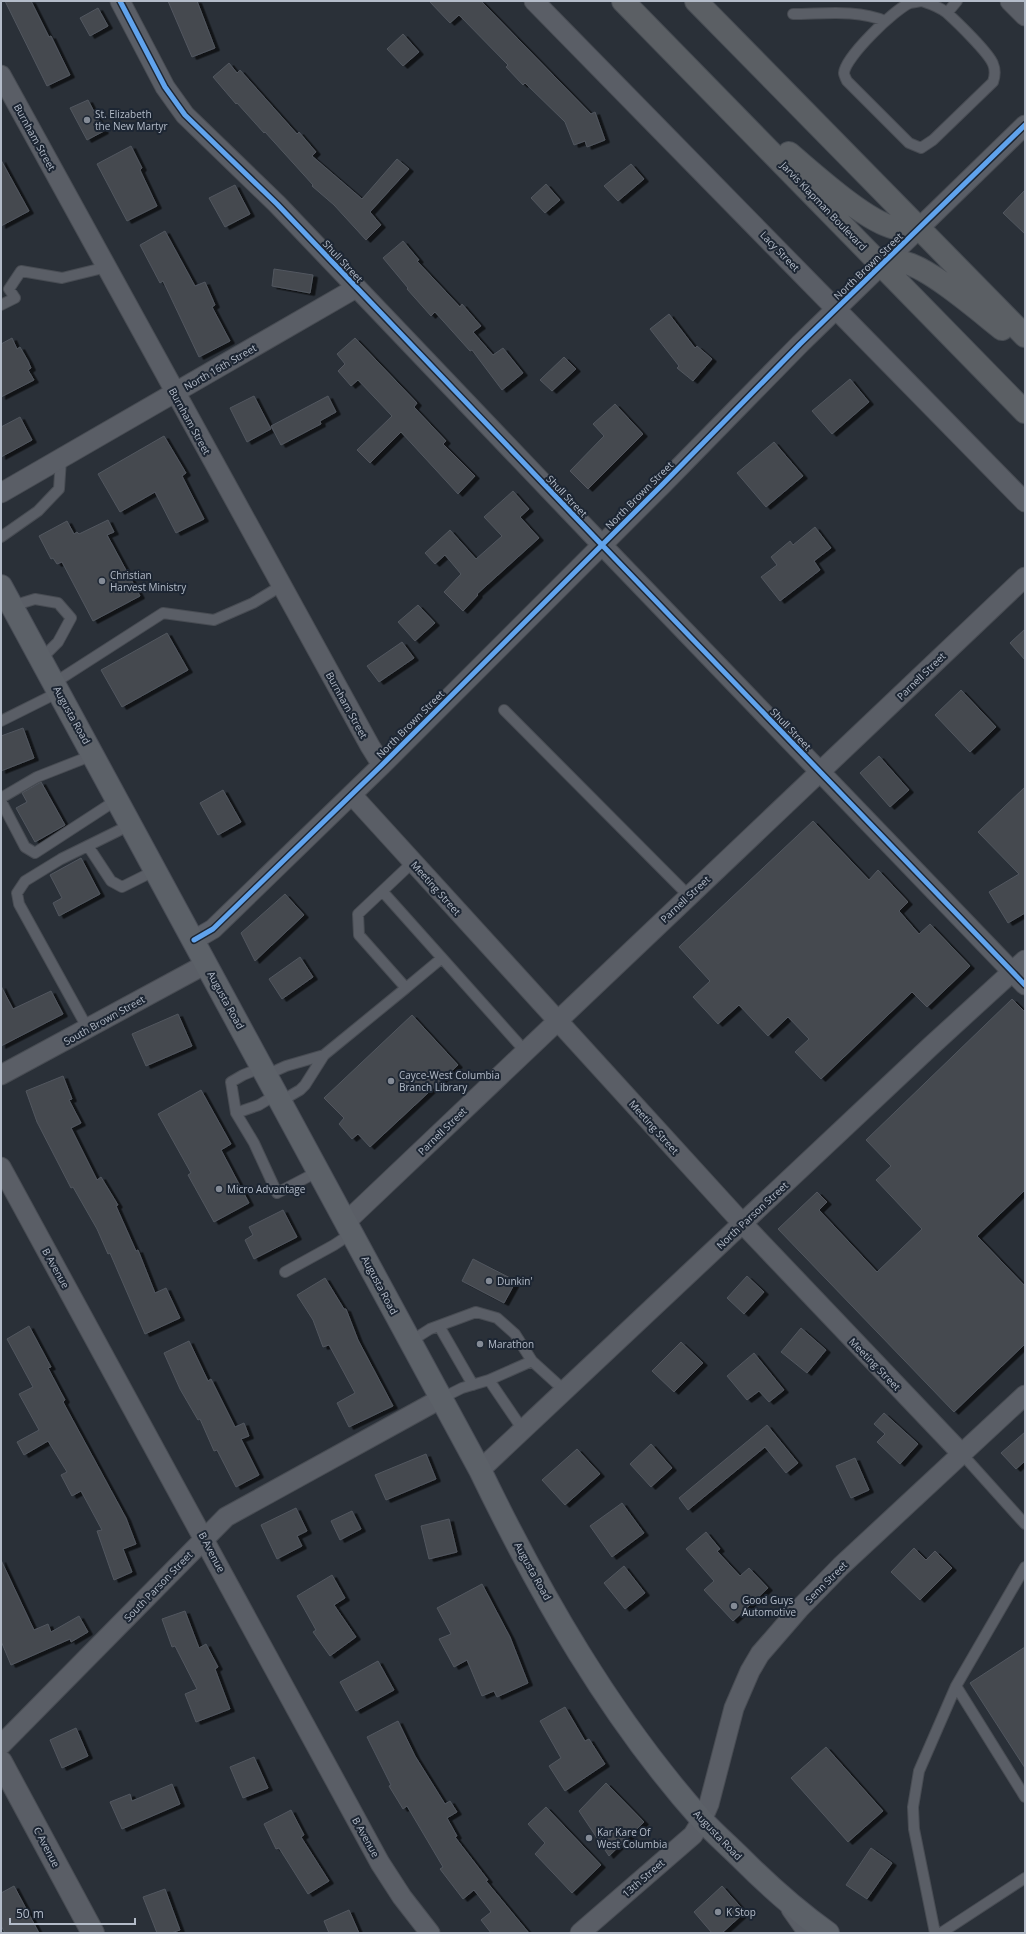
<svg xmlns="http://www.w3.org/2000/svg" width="1026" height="1934" viewBox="0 0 1026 1934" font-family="'Open Sans',sans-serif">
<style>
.building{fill:#444950;stroke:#52575f;filter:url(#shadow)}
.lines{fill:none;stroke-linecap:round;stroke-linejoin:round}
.service-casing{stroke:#484c53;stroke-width:12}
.minor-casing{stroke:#484c53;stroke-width:21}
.tertiary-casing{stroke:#484c53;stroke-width:24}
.primary-casing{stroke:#484c55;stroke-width:24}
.trunk-casing{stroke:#474c53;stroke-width:24}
.service{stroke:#5a5e66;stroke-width:10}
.minor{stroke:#5a5e66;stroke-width:19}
.tertiary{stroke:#5a5e66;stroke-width:22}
.primary{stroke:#5c6168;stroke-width:22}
.trunk{stroke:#5b5f64;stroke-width:22}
.cycleway-casing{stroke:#1d2633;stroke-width:8}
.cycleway{stroke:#60a3ed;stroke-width:5}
.poi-dot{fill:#848b96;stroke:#1d2633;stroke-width:1.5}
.labels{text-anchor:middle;stroke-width:4;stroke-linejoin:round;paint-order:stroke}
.poi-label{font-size:10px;fill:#b4bcc9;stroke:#1d2633;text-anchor:start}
.street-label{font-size:10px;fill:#b4bcc9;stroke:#1d2633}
</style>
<defs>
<filter id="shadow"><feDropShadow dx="4.5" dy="2.5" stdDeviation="0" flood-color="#0009"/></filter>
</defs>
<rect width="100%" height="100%" fill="#2a3038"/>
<path class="building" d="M5,1H31L49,37L51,36L70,75L47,86Z
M168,1H197L215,48L192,57Z
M429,1H481L591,114L595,112L605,140L587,147L585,141L574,145L565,122L525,83L523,85L506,67L508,65L459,15L450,23Z
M98,8L108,26L90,36L80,18Z
M403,34L419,52L403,66L387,49Z
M229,63L237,73L240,70L297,134L299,132L316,152L312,156L362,199L397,159L409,169L370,212L381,225L366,240L334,205L312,186L313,185L265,132L264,133L237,103L236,104L213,77Z
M88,100L104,131L87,140L70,108Z
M131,146L142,168L140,170L157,206L127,221L97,164Z
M1,160L29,211L1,226Z
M631,164L644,179L618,201L604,186Z
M546,184L560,200L545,213L531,198Z
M235,185L250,214L225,227L209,198Z
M1025,190V234L1003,213Z
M165,231L195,286L205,282L215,305L212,307L230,341L199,357L163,281L160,283L140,245Z
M403,241L419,260L417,261L460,307L462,304L481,326L473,332L493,355L503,348L523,373L502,390L472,350L470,351L435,312L431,316L407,289L408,288L383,258Z
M274,269L313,275L310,293L272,286Z
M669,314L695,348L697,346L712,359L693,381L677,368L679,366L650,329Z
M12,338L17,349L20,347L28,361L31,368L28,370L34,380L1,397V344Z
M355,338L417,403L414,407L446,441L443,444L475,476L458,494L401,432L370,463L357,450L392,416L358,380L351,386L338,371L345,364L337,354Z
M564,357L576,369L552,391L540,380Z
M850,379L869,402L832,434L812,411Z
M254,396L271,429L247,442L230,408Z
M328,396L336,412L320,421L321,424L281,445L271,426Z
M615,404L643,434L588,489L570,471L604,436L593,424Z
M20,417L32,440L1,457V427Z
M164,436L186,473L182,476L204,519L176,533L155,492L120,512L98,474Z
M774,442L803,476L766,507L737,473Z
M513,491L529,509L520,517L539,538L477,594L478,595L463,611L444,592L461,574L445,555L435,564L425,553L450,530L476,559L502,536L484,517Z
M108,520L114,532L107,535L140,596L93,621L62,562L57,564L53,558L51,559L39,536L67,521L74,534L77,532L79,534Z
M815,527L831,548L814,561L820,570L780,601L761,577L777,565L771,557L790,541L793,545Z
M418,605L435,623L415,641L398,622Z
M1025,629V660L1010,643Z
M167,633L188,670L122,707L101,670Z
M402,642L414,658L379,682L367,666Z
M961,690L996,727L970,752L935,715Z
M23,728L34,758L1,771V736Z
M879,756L909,790L890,807L860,773Z
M41,782L65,825L35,842L16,808L27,802L22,793Z
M1025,787V913L1008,923L989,892L1019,874L978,832Z
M223,790L241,822L218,835L200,803Z
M813,821L869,880L878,870L908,902L899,911L919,934L930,924L970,966L927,1007L912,992L821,1079L795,1052L809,1039L788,1017L768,1036L739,1005L718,1024L693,997L710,981L679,947Z
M81,858L100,894L59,916L53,903L62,898L50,875Z
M285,894L304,915L255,961L241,933Z
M300,957L313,977L282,999L269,979Z
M1,986L13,1009L51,991L63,1014L1,1046Z
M1012,999L1025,1012V1190L977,1236L1025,1286V1344L954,1412L778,1229L817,1192L827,1202L819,1210L877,1272L922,1229L876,1180L891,1166L866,1140Z
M178,1014L192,1046L146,1066L132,1034Z
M412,1015L458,1065L370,1147L358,1134L352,1139L339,1124L344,1118L324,1098Z
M63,1076L72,1099L69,1100L81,1123L71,1128L97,1180L101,1177L118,1205L116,1206L136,1251L138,1250L155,1293L166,1288L180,1318L145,1334L110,1253L108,1254L97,1229L73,1187L71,1188L37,1122L26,1091Z
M201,1090L231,1144L221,1150L249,1203L214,1222L188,1175L191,1173L158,1114Z
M283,1210L297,1237L254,1259L245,1240L253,1235L249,1227Z
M473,1259L516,1281L504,1303L462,1281Z
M747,1276L764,1292L744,1314L727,1298Z
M325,1278L344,1309H346L358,1340L393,1406L349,1427L337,1403L355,1393L329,1345L323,1347L313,1320L297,1295Z
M29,1326L51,1367L48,1368L65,1400L63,1402L126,1518L136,1544L123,1549L132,1572L114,1580L97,1531L102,1530L81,1491L72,1496L61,1475L67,1472L48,1441L24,1455L17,1442L39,1430L19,1394L33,1387L7,1339Z
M801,1328L826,1350L807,1373L781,1352Z
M189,1341L208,1381L211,1379L235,1427L244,1423L249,1436L241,1439L259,1475L236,1487L217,1450L214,1451L200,1419L198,1420L180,1389L164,1353Z
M681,1342L703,1363L674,1392L652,1371Z
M754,1353L784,1390L769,1402L759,1391L747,1400L727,1376Z
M884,1413L918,1444L900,1464L877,1442L885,1434L874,1424Z
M767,1425L798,1463L786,1473L765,1447L688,1510L679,1498Z
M1025,1432V1461L1016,1469L1001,1453Z
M651,1444L672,1468L651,1487L630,1464Z
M577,1449L600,1474L565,1505L542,1480Z
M426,1454L436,1479L386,1500L375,1475Z
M855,1458L869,1490L851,1498L836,1466Z
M622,1503L644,1533L612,1557L590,1526Z
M296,1508L307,1531L297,1536L302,1546L277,1559L261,1525Z
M352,1511L361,1529L340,1540L331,1521Z
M449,1519L457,1552L429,1559L421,1526Z
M706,1532L720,1549L717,1551L740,1576L749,1568L768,1588L733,1621L704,1590L714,1581L686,1549Z
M914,1548L926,1560L935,1551L952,1568L920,1600L891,1572Z
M1,1560L34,1630L48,1624L51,1632L79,1616L88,1632L71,1642L70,1639L11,1665L1,1641Z
M624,1566L645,1593L625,1609L604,1583Z
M332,1575L345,1598L334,1605L356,1637L330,1656L313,1632L316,1630L297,1596Z
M482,1584L510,1637L528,1683L497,1697L494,1691L482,1696L467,1660L454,1667L439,1639L451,1634L437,1608Z
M185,1611L199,1648L206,1644L218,1667L215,1669L230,1709L196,1722L185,1694L197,1689L175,1646L172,1647L162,1619Z
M1025,1647V1768L970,1683Z
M378,1661L394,1690L356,1711L340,1682Z
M565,1707L585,1741L589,1739L605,1764L565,1791L549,1766L561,1758L540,1721Z
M398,1721L415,1756L445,1804L450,1801L457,1812L447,1818L457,1836L455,1837L488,1880L486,1881L529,1933H491L481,1920L491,1912L474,1890L463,1899L440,1869L443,1867L407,1806L403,1809L389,1786L391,1785L367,1737Z
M76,1728L88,1756L62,1768L50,1740Z
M826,1747L883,1811L848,1842L791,1778Z
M254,1757L268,1788L243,1798L230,1767Z
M606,1783L644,1822L609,1856L579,1811Z
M172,1784L180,1804L122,1829L110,1802L130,1794L132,1801Z
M546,1807L601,1865L572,1893L535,1854L545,1843L528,1824Z
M291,1810L304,1835L301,1837L329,1881L308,1894L279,1848L276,1849L264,1824Z
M871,1848L892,1863L867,1899L846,1885Z
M14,1886L39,1933H5L1,1926V1893Z
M722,1886L745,1912L722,1933H712L694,1912Z
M165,1889L180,1930L171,1933H157L143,1897Z
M349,1910L359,1933H329L324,1921Z"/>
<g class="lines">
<g class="service-casing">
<path id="service" d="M922,1C931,4 940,7 947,13C957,22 989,53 993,64C996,71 995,76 993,82L933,140L921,148L909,143L847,81C846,79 844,75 844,73C845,57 895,9 910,3C913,2 918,2 922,1Z
M947,13L957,1
M793,14C823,14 857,9 885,21
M1,305L15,298L9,289L21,271L62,278L107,267
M1,537L38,511L59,489L61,459
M12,606L35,599L58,603L71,618L58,642L41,659
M54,683L163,613L214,620L253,603L281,586
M504,710L689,896
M1,721L59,692
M1,798L37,777L93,755
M1,801L25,847L35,853L118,799
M88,846L111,881L122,887L156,870
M383,892L442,958
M406,988L442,958L525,1051
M88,1029L19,904L17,893L25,881L61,859L132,824
M266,1075L286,1066L324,1055
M277,1094L259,1105L236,1113L254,1143L277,1193L319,1171
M281,1101L300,1090L305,1085L324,1055L406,988L359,935L358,914L413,862
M236,1113L231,1082L243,1075L263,1067
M285,1272L334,1245L352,1233
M439,1326L473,1385
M411,1341L430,1329L476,1312L497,1318L515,1334L532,1361L565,1391
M489,1380L523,1430
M442,1398L462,1388L489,1380L532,1361
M962,1454L1025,1524
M956,1686L1025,1797
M935,1933L914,1829L913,1807L919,1771L956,1686L1025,1567
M941,1933L1025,1878"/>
</g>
<g class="minor-casing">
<path id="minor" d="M120,1L165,87L185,115L277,204L602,545L1025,985
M534,1L1025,502
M1010,1L1025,16
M1,75L370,746L382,765
M1,493L356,288
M352,795L743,1224L962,1454
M194,940L213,929L382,765L663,484L800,344L1025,125
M1,1075L206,964
M1,1167L380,1863L402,1897L430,1933
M346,1222L1025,577
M480,1470L931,1046L1025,960
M1,1745L226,1517L442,1398
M791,1909L808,1933
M580,1933L693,1835L702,1820L709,1804L734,1708L750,1671L760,1654L799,1609L841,1566L1025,1395"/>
</g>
<g class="tertiary-casing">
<path id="tertiary" d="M1,1762L93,1933"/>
</g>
<g class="primary-casing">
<path id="primary" d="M1,586L480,1470C540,1594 610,1717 702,1820C715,1834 730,1847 743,1860C770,1887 797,1911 828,1933"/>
</g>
<g class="trunk-casing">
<path id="trunk" d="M623,1L1025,412
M696,1L1025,336
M789,153C814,174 865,221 895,228C903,230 911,230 920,229
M882,265C890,263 897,261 906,263C932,270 979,311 1002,329"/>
</g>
<use href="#service" class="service"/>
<use href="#minor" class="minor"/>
<use href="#tertiary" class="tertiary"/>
<use href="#primary" class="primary"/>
<use href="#trunk" class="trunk"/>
<g class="cycleway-casing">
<path id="cycleway" d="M120,1L165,87L185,115L277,204L602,545L1025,985
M194,940L213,929L382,765L663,484L800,344L1025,125"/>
</g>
<use href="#cycleway" class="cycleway"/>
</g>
<g class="poi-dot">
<circle cx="87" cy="120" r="4"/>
<circle cx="102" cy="581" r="4"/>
<circle cx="391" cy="1081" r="4"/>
<circle cx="219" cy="1189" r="4"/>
<circle cx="489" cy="1281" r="4"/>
<circle cx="480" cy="1344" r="4"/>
<circle cx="734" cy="1606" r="4"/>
<circle cx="589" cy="1838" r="4"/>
<circle cx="718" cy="1912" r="4"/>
</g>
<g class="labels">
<g class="poi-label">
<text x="95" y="118">St. Elizabeth<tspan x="95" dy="12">the New Martyr</tspan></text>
<text x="110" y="579">Christian<tspan x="110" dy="12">Harvest Ministry</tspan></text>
<text x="399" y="1079">Cayce-West Columbia<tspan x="399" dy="12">Branch Library</tspan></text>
<text x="227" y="1193">Micro Advantage</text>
<text x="497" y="1285">Dunkin'</text>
<text x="488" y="1348">Marathon</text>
<text x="742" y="1604">Good Guys<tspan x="742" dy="12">Automotive</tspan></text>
<text x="597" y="1836">Kar Kare Of<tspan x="597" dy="12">West Columbia</tspan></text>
<text x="726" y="1916">K Stop</text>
</g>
<g class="street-label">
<text transform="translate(35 137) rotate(61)" y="4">Burnham Street</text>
<text transform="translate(824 206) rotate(46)" y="4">Jarvis Klapman Boulevard</text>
<text transform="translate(780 251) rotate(46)" y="4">Lacy Street</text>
<text transform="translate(343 261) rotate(47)" y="4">Shull Street</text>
<text transform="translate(868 266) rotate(-44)" y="4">North Brown Street</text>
<text transform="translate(220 367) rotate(-30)" y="4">North 16th Street</text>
<text transform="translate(190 421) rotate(61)" y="4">Burnham Street</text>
<text transform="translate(639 495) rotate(-45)" y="4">North Brown Street</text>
<text transform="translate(567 496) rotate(46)" y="4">Shull Street</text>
<text transform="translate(921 676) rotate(-44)" y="4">Parnell Street</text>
<text transform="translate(347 705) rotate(61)" y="4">Burnham Street</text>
<text transform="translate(72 715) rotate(61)" y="4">Augusta Road</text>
<text transform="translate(410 724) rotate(-45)" y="4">North Brown Street</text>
<text transform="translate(791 729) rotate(46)" y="4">Shull Street</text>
<text transform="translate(436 888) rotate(48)" y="4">Meeting Street</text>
<text transform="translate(685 899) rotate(-43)" y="4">Parnell Street</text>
<text transform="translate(226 1000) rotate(61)" y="4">Augusta Road</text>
<text transform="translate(104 1020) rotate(-29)" y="4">South Brown Street</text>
<text transform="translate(654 1127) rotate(48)" y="4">Meeting Street</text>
<text transform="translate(442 1131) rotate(-44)" y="4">Parnell Street</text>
<text transform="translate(752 1215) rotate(-43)" y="4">North Parson Street</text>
<text transform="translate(56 1268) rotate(61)" y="4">B Avenue</text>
<text transform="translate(380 1285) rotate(62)" y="4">Augusta Road</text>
<text transform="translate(875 1364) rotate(46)" y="4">Meeting Street</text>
<text transform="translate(212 1552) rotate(62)" y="4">B Avenue</text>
<text transform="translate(533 1571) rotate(61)" y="4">Augusta Road</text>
<text transform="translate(826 1582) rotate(-45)" y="4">Senn Street</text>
<text transform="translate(158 1586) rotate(-46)" y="4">South Parson Street</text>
<text transform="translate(718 1835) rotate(46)" y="4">Augusta Road</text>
<text transform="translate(366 1837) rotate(61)" y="4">B Avenue</text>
<text transform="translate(47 1847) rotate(62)" y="4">C Avenue</text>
<text transform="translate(643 1878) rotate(-41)" y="4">13th Street</text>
</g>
</g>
<rect width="1026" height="1934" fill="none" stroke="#b4bcc9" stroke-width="4"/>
<path d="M10 1918v6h125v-6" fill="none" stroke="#b4bcc9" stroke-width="2"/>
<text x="16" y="1918" font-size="12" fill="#b4bcc9" stroke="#1d2633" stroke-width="3" paint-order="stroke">50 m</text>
</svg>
